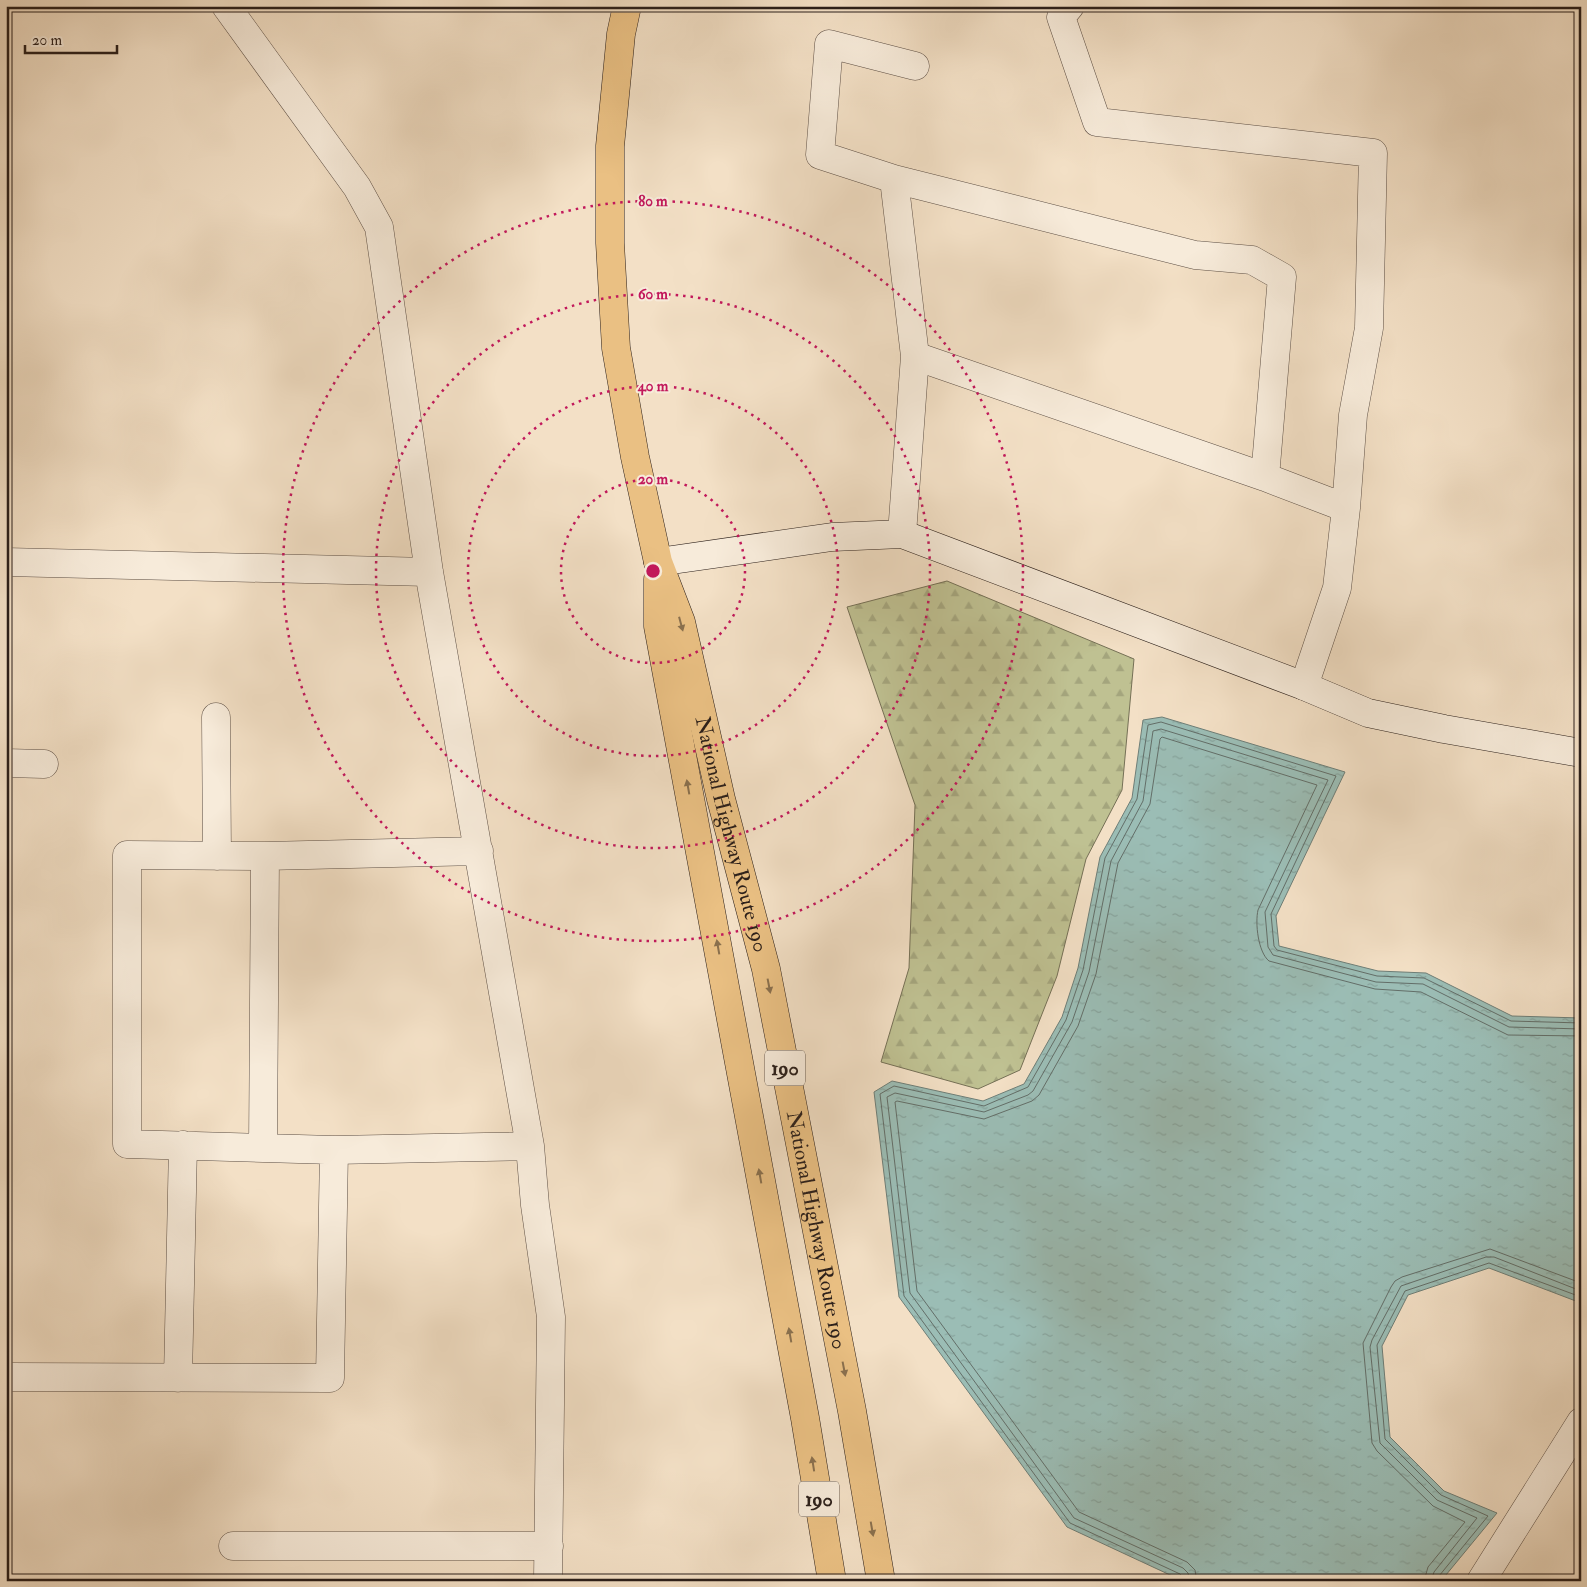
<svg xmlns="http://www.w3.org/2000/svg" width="1587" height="1587" viewBox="0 0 1587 1587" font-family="'IM FELL Double Pica',serif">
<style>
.forest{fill:url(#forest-firs);stroke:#757056}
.water{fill:url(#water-ripples);stroke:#6e7e77}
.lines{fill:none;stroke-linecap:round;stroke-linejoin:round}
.shore{stroke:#636e68;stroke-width:1}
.street-casing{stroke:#5d4f45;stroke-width:29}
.secondary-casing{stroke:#2b1f1a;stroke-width:29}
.highway-casing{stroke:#2b1f1a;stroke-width:29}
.street{stroke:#f7ebda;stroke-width:28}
.secondary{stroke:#f7ebda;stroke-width:28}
.highway{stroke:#eac083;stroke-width:28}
.oneway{fill:#8a704e}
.ring{fill:none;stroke:#c2185b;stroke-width:2.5;stroke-dasharray:2.5 5}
.labels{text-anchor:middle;stroke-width:4;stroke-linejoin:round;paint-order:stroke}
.shield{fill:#f7ebda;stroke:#685c54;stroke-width:1}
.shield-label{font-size:20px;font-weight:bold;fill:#2b1f1a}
.street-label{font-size:21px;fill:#2b1f1a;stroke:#f7ebda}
.centre{fill:#c2185b;stroke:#f7ebda;stroke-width:2.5}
.ring-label{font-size:15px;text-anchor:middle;font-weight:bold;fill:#c2185b;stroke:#f7ebda;stroke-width:4;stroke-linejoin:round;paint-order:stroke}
</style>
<defs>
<pattern id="forest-firs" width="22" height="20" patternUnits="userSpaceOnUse" patternTransform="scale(1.25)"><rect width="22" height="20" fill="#bfc192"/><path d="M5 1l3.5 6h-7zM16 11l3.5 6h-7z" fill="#a4a57d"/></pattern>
<pattern id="water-ripples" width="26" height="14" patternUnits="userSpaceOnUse" patternTransform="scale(1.25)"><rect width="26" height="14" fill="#9bbdb5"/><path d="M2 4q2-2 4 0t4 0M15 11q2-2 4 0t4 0" fill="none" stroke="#86a29b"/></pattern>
</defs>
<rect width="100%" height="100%" fill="#f3e0c6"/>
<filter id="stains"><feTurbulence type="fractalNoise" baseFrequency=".004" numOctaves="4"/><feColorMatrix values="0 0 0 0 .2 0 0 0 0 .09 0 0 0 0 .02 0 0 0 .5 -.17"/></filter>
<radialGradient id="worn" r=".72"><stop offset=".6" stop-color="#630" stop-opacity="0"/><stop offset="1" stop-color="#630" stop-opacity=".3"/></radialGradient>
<path class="forest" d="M947,581L1134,659L1122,790L1086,859L1057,976L1020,1070L978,1089L881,1062L909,968L915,805L847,607Z"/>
<path class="water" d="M1162,717L1345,772L1276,916L1279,946L1378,971L1426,973L1512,1016L1581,1018V1303L1489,1268L1408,1295L1382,1346L1390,1437L1444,1491L1497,1513L1441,1581H1183L1067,1527L899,1297L874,1092L892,1081L983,1101L1024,1084L1062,1017L1078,968L1100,857L1132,798L1143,720Z"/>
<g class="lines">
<path class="shore" d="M1184,1581L1183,1577L1180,1574L1070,1523L904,1296L880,1094L894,1086L984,1106L1028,1087L1066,1020L1083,970L1105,858L1137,799L1148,725L1161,722L1336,776L1271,914L1274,946L1277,950L1377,976L1424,978L1511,1021L1581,1023
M1190,1581L1188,1573L1183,1568L1074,1518L910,1293L887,1097L895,1093L984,1112L1028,1095L1033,1091L1072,1022L1089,972L1111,861L1143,801L1153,731L1161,729L1328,780L1265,912L1268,947L1273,955L1376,982L1423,984L1509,1027L1581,1029
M1197,1581L1195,1570L1187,1562L1079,1512L917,1291L895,1102L897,1101L984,1119L1032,1101L1039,1095L1078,1026L1096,974L1118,863L1150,804L1160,739L1162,737L1317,785L1258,910C1255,923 1258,952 1269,961L1375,989L1421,992L1508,1035L1581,1036
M1424,1581L1428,1567L1465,1522L1433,1506L1377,1451L1372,1443L1363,1343L1391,1287L1395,1281L1402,1277L1490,1249L1581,1283
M1431,1581L1434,1572L1477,1518L1437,1500L1380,1443L1370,1347L1372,1340L1401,1286L1486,1257H1494L1581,1291
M1437,1581L1439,1576L1488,1516L1441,1495L1385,1439L1377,1345L1405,1291L1489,1263L1581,1297"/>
<g class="street-casing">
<path id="street" d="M226,6L357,187L379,227L429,572L530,1146L535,1205L551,1317L548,1581
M1070,6L1061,17L1097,122L1373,153L1369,328L1353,415L1346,508L1337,588L1304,686
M915,66L829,44L820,155L894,179L1195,255L1252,260L1282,277L1265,477
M894,179L915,356L902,534
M915,356L1265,477L1346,508
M6,562L429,572
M216,717L217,856
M6,763L44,764
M479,851L265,856L127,855V1144L334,1150L530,1146
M263,1148L265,856
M6,1377L330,1378L334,1150
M178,1378L183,1145
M233,1546H549
M1481,1581L1581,1422"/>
</g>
<g class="secondary-casing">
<path id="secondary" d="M658,562L832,537L902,534L1304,686L1368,713L1444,729L1581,753"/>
</g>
<g class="highway-casing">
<g id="highway">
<path id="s1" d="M627,6L621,34L610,146V243L616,348L635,457L658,562L681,622L721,799L766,969L852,1411L881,1581"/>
<path d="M658,579V626L805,1418L832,1581"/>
</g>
</g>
<use href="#street" class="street"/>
<use href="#secondary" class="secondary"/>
<use href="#highway" class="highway"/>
</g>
<defs><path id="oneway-solid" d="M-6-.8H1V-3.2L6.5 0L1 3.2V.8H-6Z" transform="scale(1.25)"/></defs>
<g class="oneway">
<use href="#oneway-solid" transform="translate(681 624) rotate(75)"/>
<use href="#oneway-solid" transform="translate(688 787) rotate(-100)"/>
<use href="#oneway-solid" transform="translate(718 947) rotate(-100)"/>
<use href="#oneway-solid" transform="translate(769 986) rotate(79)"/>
<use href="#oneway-solid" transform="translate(760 1176) rotate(-100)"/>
<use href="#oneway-solid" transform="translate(790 1335) rotate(-100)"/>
<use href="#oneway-solid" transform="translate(844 1369) rotate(79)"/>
<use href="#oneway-solid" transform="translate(813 1464) rotate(-99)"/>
<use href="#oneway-solid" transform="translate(872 1529) rotate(80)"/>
</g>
<g class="ring">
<circle cx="653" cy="571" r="92"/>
<circle cx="653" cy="571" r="185"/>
<circle cx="653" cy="571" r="277"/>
<circle cx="653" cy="571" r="370"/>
</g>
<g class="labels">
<g class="shield">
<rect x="765" y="1050.5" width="40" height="35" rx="4"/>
<rect x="799" y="1481.5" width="40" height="35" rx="4"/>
</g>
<g class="shield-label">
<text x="785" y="1075">190</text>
<text x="819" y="1506">190</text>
</g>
<g class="street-label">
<text dy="7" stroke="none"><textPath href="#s1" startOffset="844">National Highway Route 190</textPath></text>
<text dy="7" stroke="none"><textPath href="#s1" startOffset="1249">National Highway Route 190</textPath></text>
</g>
</g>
<circle cx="653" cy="571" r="8" class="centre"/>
<g class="ring-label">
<text x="653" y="206">80 m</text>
<text x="653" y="299">60 m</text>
<text x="653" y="391">40 m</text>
<text x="653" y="484">20 m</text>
</g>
<rect width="1587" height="1587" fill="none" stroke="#f3e0c6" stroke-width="25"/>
<rect x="8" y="8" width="1572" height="1572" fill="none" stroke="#2b1f1a" stroke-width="2.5"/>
<rect x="12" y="12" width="1562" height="1562" fill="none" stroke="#2b1f1a"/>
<path d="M25 45v8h92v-8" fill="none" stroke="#2b1f1a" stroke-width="2.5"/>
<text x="32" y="45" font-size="15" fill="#2b1f1a" stroke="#f7ebda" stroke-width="4" paint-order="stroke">20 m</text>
<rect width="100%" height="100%" filter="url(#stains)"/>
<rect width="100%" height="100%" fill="url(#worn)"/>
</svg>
